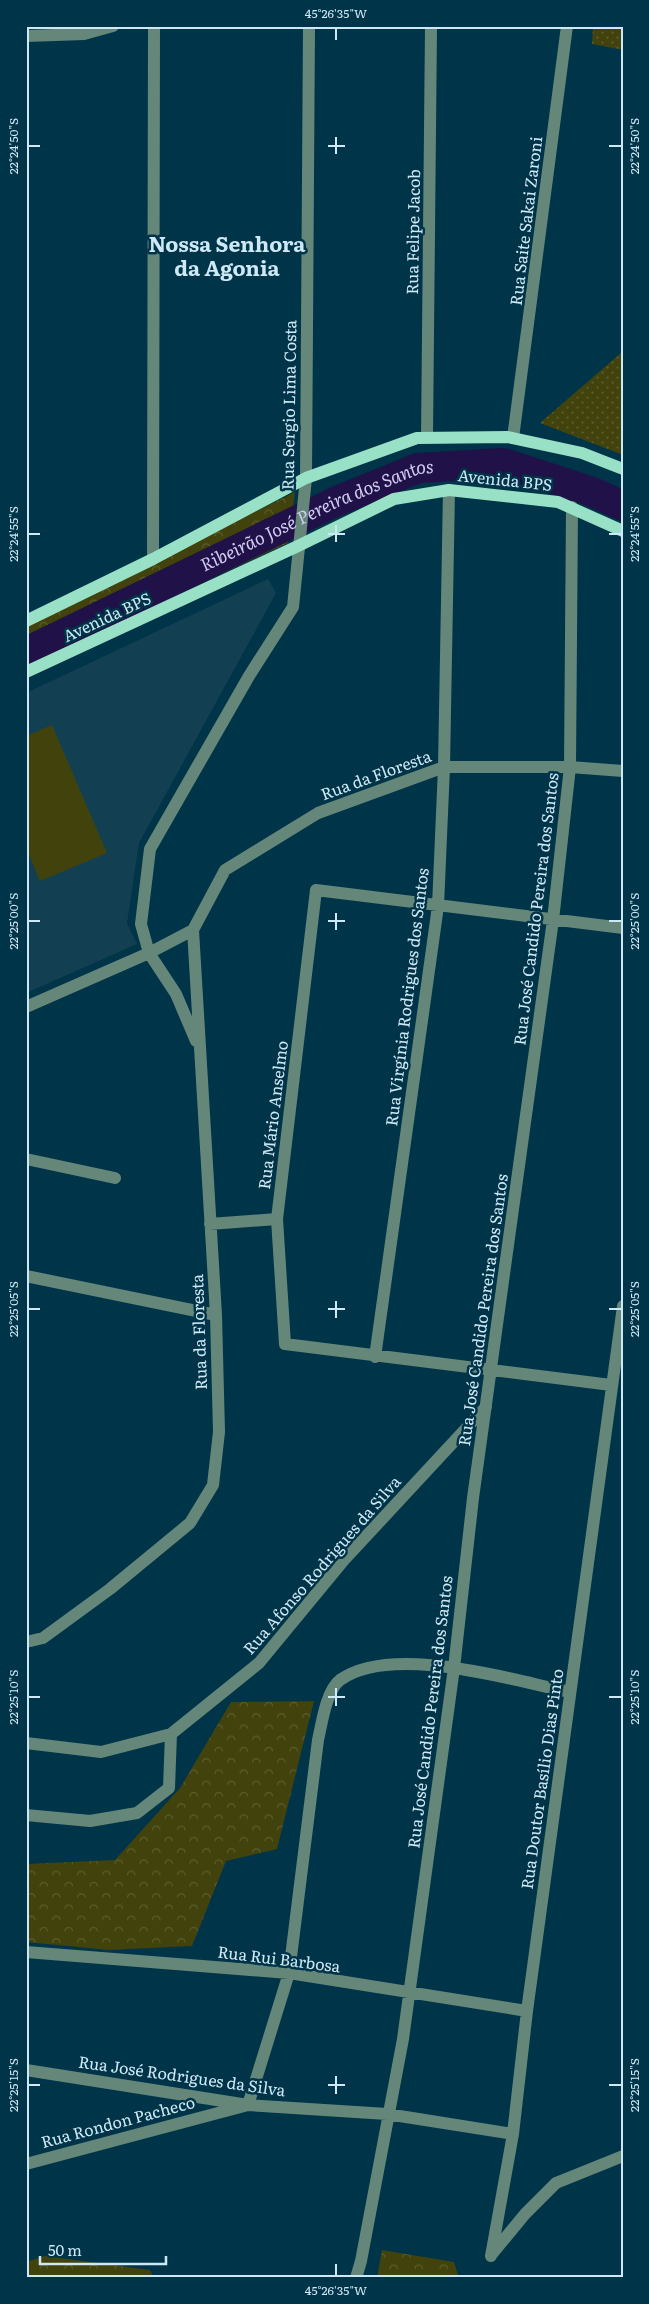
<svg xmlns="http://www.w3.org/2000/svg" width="649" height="2304" viewBox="0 0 649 2304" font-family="Literata,serif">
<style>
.built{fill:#124052}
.forest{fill:url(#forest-crowns)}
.park{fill:url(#park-dots)}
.pitch{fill:#42420c}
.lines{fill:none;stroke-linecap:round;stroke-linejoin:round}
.river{stroke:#201148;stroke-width:30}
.minor{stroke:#65877a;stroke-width:12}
.major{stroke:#98e0c6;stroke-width:12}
.ticks{fill:none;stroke:#cfe8f5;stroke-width:2}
.labels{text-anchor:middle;stroke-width:5;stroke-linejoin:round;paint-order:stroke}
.street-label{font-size:16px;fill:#cfe8f5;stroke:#003448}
.water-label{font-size:18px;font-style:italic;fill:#cfccf0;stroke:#003448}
.district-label{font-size:21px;font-weight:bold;fill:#cfe8f5;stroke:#003448}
.neatline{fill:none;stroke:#cfe8f5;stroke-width:2}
.ticks-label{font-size:12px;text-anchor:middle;fill:#cfe8f5}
</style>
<defs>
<pattern id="forest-crowns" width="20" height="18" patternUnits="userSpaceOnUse" patternTransform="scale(1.25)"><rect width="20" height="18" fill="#42420c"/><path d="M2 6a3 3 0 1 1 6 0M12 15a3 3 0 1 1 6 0" fill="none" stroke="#5c5d30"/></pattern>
<pattern id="park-dots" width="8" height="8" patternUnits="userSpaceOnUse" patternTransform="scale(1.25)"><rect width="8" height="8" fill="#42420c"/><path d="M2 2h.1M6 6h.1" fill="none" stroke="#5c5d30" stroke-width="1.8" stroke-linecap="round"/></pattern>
</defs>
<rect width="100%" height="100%" fill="#003448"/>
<path class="built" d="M268,579L276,593L139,843L127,923L137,944L26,993V693Z"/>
<path class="forest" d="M295,492L288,543L26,664V625Z
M314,1701L277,1849L226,1861L192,1946L109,1950L26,1942V1864L115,1860L180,1788L231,1702Z
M382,2250L454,2262L459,2278H377Z
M45,2256L150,2270L154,2278H26V2262Z"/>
<path class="park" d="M593,26H623V50L592,44Z
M623,350V455L540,423L622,352Z"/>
<path class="pitch" d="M52,725L107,853L40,881L26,848V736Z"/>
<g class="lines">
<path class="river" id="s1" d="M26,652L337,501L418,468L503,463L590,491L623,506"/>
<path class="minor" d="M26,36L84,34L113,26
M427,437L431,26
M513,438L567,26
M153,559L154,26
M26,1007L149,953L193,930
M196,1041L176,994L149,953L141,924L150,849L249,676L293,607L306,478L309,26
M26,1159L115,1178
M210,1224L277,1219
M26,1276L216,1315
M375,1357L438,906L444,767L449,490
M611,1385L285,1344L277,1219L316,890L623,928
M26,1642L43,1638L110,1589L190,1523L213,1485L219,1432L216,1315L193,930L225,870L318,813L444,767H570L623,771
M26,1743L101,1752L171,1734L259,1663L344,1560L486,1407
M26,1815L90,1821L137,1813L169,1788L171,1734
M26,1952L289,1973L527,2011
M26,2070L248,2105L387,2114L513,2134
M26,2164L248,2105L289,1973L318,1740C322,1723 326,1691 340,1680C392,1643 511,1680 570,1692
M492,2254L525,2214L556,2183L623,2156
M491,2256L513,2134L527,2011L623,1306
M356,2278L361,2261L403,2039L454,1668L473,1498L553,920L570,767L572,507"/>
<path class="major" d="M26,621L153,559L306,478L417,438L508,437L582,453L623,469
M26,672L298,546L394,499L449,490L558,502L623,531"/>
</g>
<path class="ticks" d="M336,28V40M336,137V154M28,146H40M328,146H345M609,146H622M336,525V542M28,534H40M328,534H345M609,534H622M336,913V930M28,921H40M328,921H345M609,921H622M336,1301V1318M28,1309H40M328,1309H345M609,1309H622M336,1688V1706M28,1697H40M328,1697H345M609,1697H622M336,2076V2094M28,2085H40M328,2085H345M609,2085H622M336,2264V2276"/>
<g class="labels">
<g class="street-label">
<text transform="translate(526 221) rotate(-83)" y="6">Rua Saite Sakai Zaroni</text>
<text transform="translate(413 232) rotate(-89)" y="6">Rua Felipe Jacob</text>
<text transform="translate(289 405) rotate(-89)" y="6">Rua Sergio Lima Costa</text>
<text transform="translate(505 480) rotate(6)" y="6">Avenida BPS</text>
<text transform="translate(107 617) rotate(-25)" y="6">Avenida BPS</text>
<text transform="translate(376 775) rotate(-20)" y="6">Rua da Floresta</text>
<text transform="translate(536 909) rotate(-83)" y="6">Rua José Candido Pereira dos Santos</text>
<text transform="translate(407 997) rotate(-83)" y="6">Rua Virgínia Rodrigues dos Santos</text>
<text transform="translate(273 1115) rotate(-83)" y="6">Rua Mário Anselmo</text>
<text transform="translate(483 1310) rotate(-82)" y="6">Rua José Candido Pereira dos Santos</text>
<text transform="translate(199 1332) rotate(-92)" y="6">Rua da Floresta</text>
<text transform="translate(322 1565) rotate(-49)" y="6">Rua Afonso Rodrigues da Silva</text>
<text transform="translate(430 1712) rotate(-83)" y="6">Rua José Candido Pereira dos Santos</text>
<text transform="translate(542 1779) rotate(-82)" y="6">Rua Doutor Basílio Dias Pinto</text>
<text transform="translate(279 1959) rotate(7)" y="6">Rua Rui Barbosa</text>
<text transform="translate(182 2076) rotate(8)" y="6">Rua José Rodrigues da Silva</text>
<text transform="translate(118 2122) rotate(-15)" y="6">Rua Rondon Pacheco</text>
</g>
<g class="water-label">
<text dy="6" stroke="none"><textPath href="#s1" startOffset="322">Ribeirão José Pereira dos Santos</textPath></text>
</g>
<g class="district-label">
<text x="227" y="252">Nossa Senhora<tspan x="227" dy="24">da Agonia</tspan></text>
</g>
</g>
<rect width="649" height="2304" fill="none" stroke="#003448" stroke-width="55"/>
<path d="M40 2256v8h126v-8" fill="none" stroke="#cfe8f5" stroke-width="2.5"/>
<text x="48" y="2256" font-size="15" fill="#cfe8f5" stroke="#003448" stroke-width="4" paint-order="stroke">50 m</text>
<rect x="28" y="28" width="594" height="2248" class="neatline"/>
<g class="ticks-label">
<text x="336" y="18">45°26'35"W</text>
<text transform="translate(14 146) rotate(-90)" y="4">22°24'50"S</text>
<text transform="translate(635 146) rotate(-90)" y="4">22°24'50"S</text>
<text transform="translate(14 534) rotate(-90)" y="4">22°24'55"S</text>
<text transform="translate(635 534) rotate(-90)" y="4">22°24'55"S</text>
<text transform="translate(14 921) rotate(-90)" y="4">22°25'00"S</text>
<text transform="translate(635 921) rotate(-90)" y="4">22°25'00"S</text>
<text transform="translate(14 1309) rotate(-90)" y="4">22°25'05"S</text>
<text transform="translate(635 1309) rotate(-90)" y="4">22°25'05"S</text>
<text transform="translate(14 1697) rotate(-90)" y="4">22°25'10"S</text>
<text transform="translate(635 1697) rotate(-90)" y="4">22°25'10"S</text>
<text transform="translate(14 2085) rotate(-90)" y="4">22°25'15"S</text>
<text transform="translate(635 2085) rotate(-90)" y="4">22°25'15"S</text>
<text x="336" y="2295">45°26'35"W</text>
</g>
</svg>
